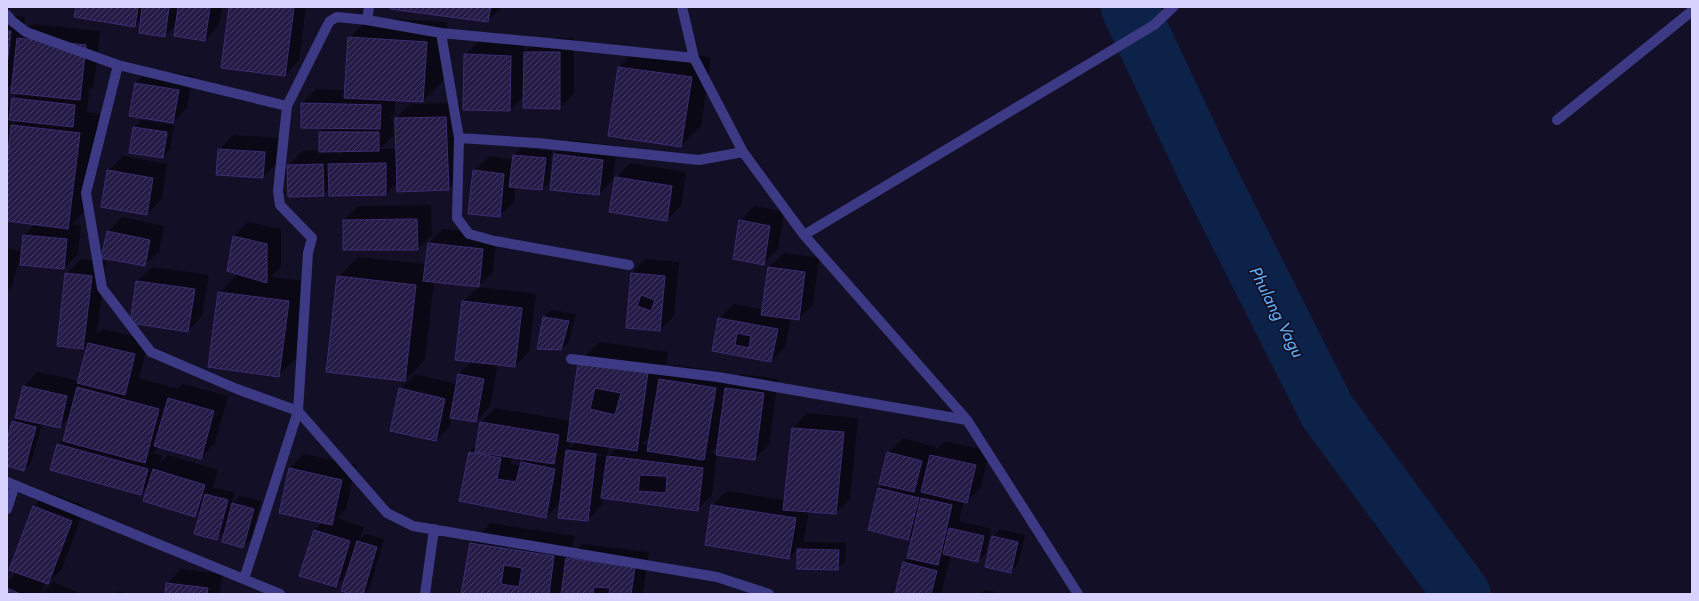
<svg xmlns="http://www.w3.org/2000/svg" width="1699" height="601" viewBox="0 0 1699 601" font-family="Jost,sans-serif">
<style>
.shadow{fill:#0007;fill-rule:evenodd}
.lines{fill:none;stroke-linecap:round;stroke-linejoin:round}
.river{stroke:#0c2248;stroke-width:57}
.building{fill:url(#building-hatch);stroke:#3b2d73;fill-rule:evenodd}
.minor{stroke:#3d3a85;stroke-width:10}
.labels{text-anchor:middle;stroke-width:3.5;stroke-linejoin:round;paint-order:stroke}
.water-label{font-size:17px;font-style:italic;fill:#62b6ff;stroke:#130f26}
</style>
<defs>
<pattern id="building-hatch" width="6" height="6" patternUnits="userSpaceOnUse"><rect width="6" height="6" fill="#241b47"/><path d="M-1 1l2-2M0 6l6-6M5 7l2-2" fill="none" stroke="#433b63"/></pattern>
</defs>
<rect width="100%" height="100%" fill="#130f26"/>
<path class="shadow" d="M77,7H222L219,25L205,40L177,24L165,36L142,19L135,26Z
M230,7H306L299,60L285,75L223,67Z
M392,7H502L488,21Z
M7,15L25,17L23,33L33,24L100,31L94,85L88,91H89L87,112L100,114L88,208L72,224L81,225L78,254L64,268L21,254L11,288L7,292V248L22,252L24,235L35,224L7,220V161L9,148L7,150V105L12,106L13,99L19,93L13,82L7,89ZM13,119L18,120L12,126Z
M369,18L447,22L443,81L423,101L395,99L394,114L390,118H393V136L380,149H397L396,119L410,104L460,103L463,175L448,189L398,182L386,194L329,195V189L324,195L289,196L288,166L302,151L320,150V133L325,127L302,103L316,89L345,90L349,38ZM338,151H343L338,156Z
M539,38H574V93L560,108L525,95L510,110L464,109L465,55L480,40L526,41L525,52Z
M639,47L711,57L701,126L681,146L619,67Z
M150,69L193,76L187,108L173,122L135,83Z
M141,120L174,125L170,149L163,157L134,128Z
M234,135L279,138L277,163L263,177L219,149Z
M569,140L617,146L613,180L599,194L554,155Z
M521,148L552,151L549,182L542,189L515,187L514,202L499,216L474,171L489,156L513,159L514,155Z
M123,156L167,164L162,199L147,214L108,171Z
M630,163L686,172L681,206L666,220L616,178Z
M431,205L432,235L417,249L344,220L358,206Z
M754,206L784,212L778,249L763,264L740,221Z
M122,217L164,226L159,251L144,265L108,232Z
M248,222L281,229V267L271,277L309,282L298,356L278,376L219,293L238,274L234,236Z
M443,229L497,235L493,272L478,286L434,281L425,360L405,380L338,277L358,257L426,264L429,243Z
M784,253L819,258L813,305L798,319L791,318L785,347L771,361L713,350L719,319L734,304L763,310L769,267ZM729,319L751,323V325L729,321Z
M81,259L106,262L97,334L103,329L149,340L139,378L178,389L183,384L228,396L215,443L200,458L159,446L153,453L162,455L160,463L168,455L218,470L213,487L235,493L231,505L240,496L261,501L251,539L243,546L226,529L216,539L202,509L194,516L148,486L141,494L58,445L65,438L70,416L60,427L42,423L31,463L24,470L7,465V444L13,422L18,417L24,386L38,372L79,381L89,343L83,348L66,274Z
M646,259L679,262L674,316L660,330L627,327L632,273Z
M152,267L209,275L202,316L188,331L137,281Z
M478,287L536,294L529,352L515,366L498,364L490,407L476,421L452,417L450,426L436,440L400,389L415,374L456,384L459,375L472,361L463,302Z
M551,310L576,314L569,342L561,349L538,348L544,317Z
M599,342L668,352L665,374L674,365L730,373L728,387L741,374L778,379L769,445L754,459L717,454L712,495L697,509L603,498L602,505L588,520L561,502L546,517L460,501L469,452L477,444L481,423L495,408L571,421L579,362ZM651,436L649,445L642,444ZM570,441L576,442L568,449ZM719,444L718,454L711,453ZM609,446L617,448L608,456ZM578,451L601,454V456L578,453ZM512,457L525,459L522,462L521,466L511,464ZM653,474L668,475V478L652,477Z
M807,413L858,418L850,499L836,513L809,511L803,544L806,542L846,543L845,562L837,569L798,568V549L789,558L712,506L727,491L785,500L793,428Z
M903,438L936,447L935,451L945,441L989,451L981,487L966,502L964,501L959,521L991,529L985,554L978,561L951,555L941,594H896L904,563L909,557L914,534L908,539L879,488L884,484L888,453Z
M304,454L356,465L346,509L337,518L364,527L360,539L365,534L384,539L369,589L364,594H354L348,574L336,586L315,530L323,522L290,468Z
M48,492L85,506L62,569L47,583L46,582L41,594H7V582L17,572L33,507Z
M491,523L574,536L571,554L582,544L649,552L643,594H462L471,544ZM482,544L521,550L519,552L481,546ZM578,558L640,568L578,560Z
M1000,529L1025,535L1018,564L1011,572L993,537Z
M181,569L222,574L220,594H166L167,584Z
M53,582L82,594H41Z
M985,590L1005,594H980Z
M119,591L128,594H115Z"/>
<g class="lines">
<path class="river" d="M1129,7L1206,171L1327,411L1462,594"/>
</g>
<path class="building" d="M76,7H138L135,27L74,17Z
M142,7H169L165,37L139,33Z
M178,7H210L205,41L174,36Z
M229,7L294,8L285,76L221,68Z
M391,7H491L488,22L390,9Z
M7,31H11L7,66Z
M348,37L427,42L423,102L344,98Z
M17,38L86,45L80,100L11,93Z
M524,52H560V109L523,108Z
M464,54L511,56L510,111L463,110Z
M618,67L692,77L681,147L608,136Z
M135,83L179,90L173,123L129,116Z
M12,98L75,105L73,127L9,120Z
M301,103L381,105L380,129L301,128Z
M446,117L449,190L397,192L395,118Z
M11,125L80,133L68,229L7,221V160Z
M133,127L167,132L163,158L129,153Z
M319,132H379V151L319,152Z
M218,149L265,152L263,178L216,175Z
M554,154L603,160L599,195L550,190Z
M513,155L546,158L542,190L509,187Z
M386,163V195L329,196L328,164Z
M323,164L324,196L288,197L287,165Z
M107,170L153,178L147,215L101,207Z
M473,170L504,174L500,217L468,214Z
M615,177L672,186L667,221L609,212Z
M417,219L418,250H343V220Z
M739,220L770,226L764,265L733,259Z
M107,231L150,240L145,266L101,258Z
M23,235L67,239L64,269L20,265Z
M233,236L267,244V283L227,271Z
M428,243L483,249L479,287L423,281Z
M768,267L805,272L799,320L761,315Z
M65,273L92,276L83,349L57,346Z
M631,273L665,276L660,331L626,328ZM641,295L655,300L651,311L637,306Z
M337,276L416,285L405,381L326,372Z
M136,281L195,289L188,332L130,323Z
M218,292L289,301L279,377L208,367Z
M462,301L522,308L515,367L455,360Z
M543,317L569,321L561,350L537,349Z
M718,318L778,329L771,362L712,351ZM737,333L751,336L749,348L735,345Z
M88,343L135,354L125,395L77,383Z
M578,362L648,372L637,451L567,441ZM595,388L621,393L615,415L590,409Z
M458,374L484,379L476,422L450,418Z
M659,379L716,388L704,460L647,451Z
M23,386L67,396L60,428L15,418Z
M77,387L159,409L145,463L63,441Z
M399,388L445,399L436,441L390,431Z
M725,388L764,393L755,460L716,455Z
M168,398L214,411L201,459L154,446Z
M12,421L36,427L24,471L7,466V440Z
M480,422L559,435L554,464L475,452Z
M792,428L844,432L836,514L783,510Z
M57,444L148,469L141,495L50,470Z
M566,450L596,454L588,521L558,518Z
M469,452L501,458L497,479L516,482L521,462L555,469L546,518L459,501Z
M887,452L922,461L914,492L879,484Z
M930,455L976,465L967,503L921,492Z
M607,456L703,468L698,511L601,498ZM640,475L667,476L666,493L638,491Z
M289,468L342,480L332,525L279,513Z
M153,469L205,485L195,517L143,501Z
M878,488L919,498L908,540L868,530Z
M205,494L228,500L217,540L194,534Z
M921,498L952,505L938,565L907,558Z
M232,503L254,509L243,548L222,542Z
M711,505L796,518L789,559L705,545Z
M33,506L72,521L48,584L9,570Z
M949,528L984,536L978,562L943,554Z
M314,530L350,541L336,587L299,576Z
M992,536L1018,542L1011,573L985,567Z
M357,541L377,547L363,594H351L341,591Z
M470,543L554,556L549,594H461ZM504,565L522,568L519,587L501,584Z
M797,549L839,550L838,570L797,569Z
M566,558L635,567L631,594H609L610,588L594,587L593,594H561Z
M903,562L937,571L931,594H895Z
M166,583L208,588L207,594H165Z
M7,588L20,594H7Z"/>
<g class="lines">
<path class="minor" d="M682,7L694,58
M7,15L12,21L26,32L118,65L287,106L327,26L330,21L337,17L367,20L441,33L559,44L694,58L743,152L804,235L1154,25L1173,7
M367,20L369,7
M441,33L459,138L457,218L469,234L495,241L629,265
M118,65L86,193L102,288L151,352L237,389L298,411L244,579
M287,106L278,191L280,205L312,238L308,253L298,411L387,513L413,526L717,577L769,594
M1557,120L1692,11
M459,138L537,143L699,160L743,152
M804,235L967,420L1078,594
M571,359L718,377L967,420
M7,482L280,594
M7,509L15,485
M425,594L434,529"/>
</g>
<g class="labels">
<g class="water-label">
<text transform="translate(1277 312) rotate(63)" y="6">Phulang Vagu</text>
</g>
</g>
<rect width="1699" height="601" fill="none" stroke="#d9d4ff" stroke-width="16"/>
</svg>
